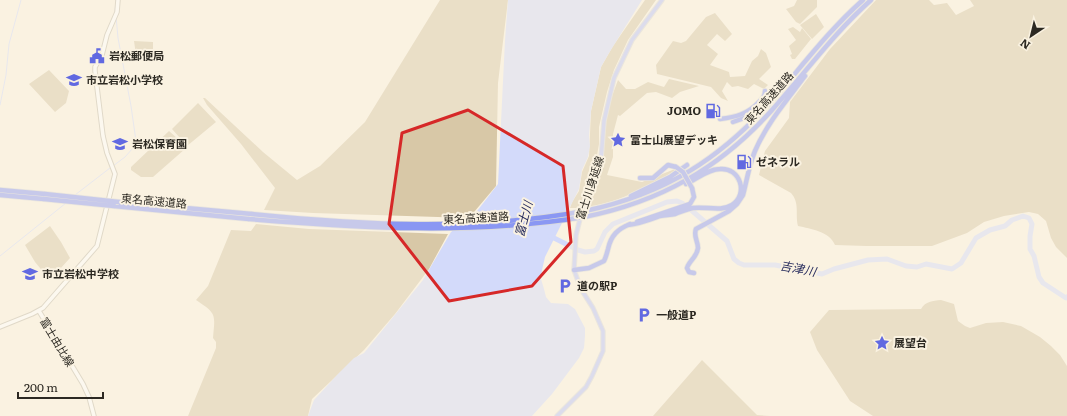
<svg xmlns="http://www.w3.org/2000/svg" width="1067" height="416" viewBox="0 0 1067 416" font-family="Literata,'Noto Sans JP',serif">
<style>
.green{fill:#d8c8a7}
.water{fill:#d3dafa}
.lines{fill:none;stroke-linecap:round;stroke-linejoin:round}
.stream{stroke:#d3dafa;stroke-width:1}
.river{stroke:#d3dafa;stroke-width:5}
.secondary-casing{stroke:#c2baa9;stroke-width:5.5}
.primary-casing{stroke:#d9d8d7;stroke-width:5.5}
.motorway-casing{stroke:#d9d8d7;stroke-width:6}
.secondary{stroke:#fff;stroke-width:3.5}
.primary{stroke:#b9c1f8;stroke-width:3.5}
.motorway{stroke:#8a97f3;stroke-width:4.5}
.motorway-bridge-casing{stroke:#d9d8d7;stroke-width:6;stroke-linecap:butt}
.motorway-bridge{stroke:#8a97f3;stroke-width:4.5}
.marked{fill:none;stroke:#d62828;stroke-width:3;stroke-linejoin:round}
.labels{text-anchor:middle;stroke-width:4;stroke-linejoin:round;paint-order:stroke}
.poi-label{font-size:11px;font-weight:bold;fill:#2c2922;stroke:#faf2e1;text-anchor:start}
.street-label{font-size:11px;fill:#2c2922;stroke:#faf2e1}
.water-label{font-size:12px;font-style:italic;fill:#282d5e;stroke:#faf2e1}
</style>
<rect width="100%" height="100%" fill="#faf2e1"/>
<path class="green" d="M440,0H508L498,83L496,186L469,218L313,213L264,210L275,188L241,144L207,105L203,98H205L263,152L297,180L320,166L365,122Z
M645,0H656L628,40L614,70L607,92L599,127V144L593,178L578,208H570L572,202L579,191L582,172L589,156L591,111L601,67L613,46Z
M797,0H817V7L800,24L796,22L786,9L794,6Z
M876,0H929L934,5L947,3L956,15L974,6L970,0H1067V258L1056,247L1051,238L1046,221L1038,214L1029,212L1004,216L984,222L967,233L932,246H866L835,245C829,231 811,229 798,226C795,214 800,203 791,193L759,175L765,151L789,118L790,102L830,49Z
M715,13L732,34L725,41L717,34L707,45L718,54L710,65L729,72L730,77L745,76L752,61L758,56L761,49L766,53L771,67L759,79L768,85L764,89L754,84L748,89L738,86L732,87L727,82L722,91L728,101L721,98L711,87L657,74L656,65L673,41L681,43L686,41L706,17Z
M816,14L824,27L812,39L800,25Z
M793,27L800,32L802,28L811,39L795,59H792L790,55L792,54L789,46L796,40L788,29Z
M134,41L153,42V51L136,55Z
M49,70L69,91L66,103L55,112L29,84Z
M669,79L699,86L680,92L672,98L656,92L647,93L620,116L618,115L613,134V157L607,175L642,182L675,169L674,171C649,187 613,205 583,207L596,183L600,167L606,112L618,80L626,89H635L648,82L664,87Z
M198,103L216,122L187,146L172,129Z
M169,131L178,139L185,149L153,177H141L131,170V167Z
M256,224L309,229L448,234L429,269L395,314L364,350L312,399L308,416H188L216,348V342L213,338C215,314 217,314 196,300L208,286L231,230L251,231Z
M50,226L61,242L70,258L50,280L35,262L25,245Z
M941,300L954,304L958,321L965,326L970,328L986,323L1003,322L1021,326L1040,337L1051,346L1060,355L1067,366V416H873L850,401L817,350L810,332L829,310L921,309C926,301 932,301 941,300Z
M702,360L757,415L770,416H653Z"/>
<path class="water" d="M508,0H642L609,53L601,67L591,111L589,136L590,146L588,157L582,170L579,189L545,257L542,270L541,279L544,289L546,297L551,303L568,304L575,309L585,328V336L584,348L579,358L552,394L532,416H308L314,400L337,375L354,358L364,353L423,280L451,232L474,215L498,184L505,40Z"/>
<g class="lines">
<path class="stream" d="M115,11L116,0
M0,105L6,75L9,44L21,0
M113,166L125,157L133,148L136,141L131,106L118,38L116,16
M75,195L110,168
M0,256L66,203"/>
<path class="river" d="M550,236L578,250L585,252L594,251L597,249L605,232L613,224L667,202L677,201L682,203L690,209L727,241L734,259L739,263L744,265H775L822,274L834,269L868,260L887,259L906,266L917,267L926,264L952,269L961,263L976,238L990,230L1005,226L1012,220L1023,216L1029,218L1032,224L1030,236V249L1034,256L1039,277L1043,283L1066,298L1067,297"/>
<g class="secondary-casing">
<path id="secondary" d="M39,311L83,384L89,397L94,416
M0,327L32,314L43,308L97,246L115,174L107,153L103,136L95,71V67L102,55L107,35L117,12L118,0"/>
</g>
<g class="primary-casing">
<path id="primary" d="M557,416L586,387L592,376L603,351V331L593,308L581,289L574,270L576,235L585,199L599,169L601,159L604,121L614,78L632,40L662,0"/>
</g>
<g class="motorway-casing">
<path id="motorway" d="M720,119C736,117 748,114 759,102C763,98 765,96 765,91
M733,122L750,116L762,109
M640,178H653L668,165L676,167
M0,190L45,194
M0,195L44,199
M631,196L670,177L687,165
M119,202L252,214
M114,206L249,219
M585,211C665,194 721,159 775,97C803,65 830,29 863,0
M584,217C660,202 720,168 772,110C805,73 834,33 871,0
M637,222L690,204L694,197L692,188
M628,225C639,224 649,220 660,216C665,215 670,215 675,214C681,212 687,209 693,208C705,206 721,212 732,205C749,194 740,167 720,169C708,169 697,179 686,184
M574,270L589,268L604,261C606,257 607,253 608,249C611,235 618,229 630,224
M694,273L689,272L687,268C689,261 697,257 698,248C698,241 693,236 696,229L729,211L737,204L743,195C747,180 749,165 755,151C767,123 787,100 805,76"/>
</g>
<use href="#secondary" class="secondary"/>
<use href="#primary" class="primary"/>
<use href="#motorway" class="motorway"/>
<g class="motorway-bridge-casing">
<path id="motorway-bridge" d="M676,167L683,172L692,188
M45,194L119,202
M44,199L114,206
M252,214C362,225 475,231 585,211
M249,219C361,228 473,235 584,217"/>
</g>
<use href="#motorway-bridge" class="motorway-bridge"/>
</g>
<path d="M0 0H1067V416H0ZM468,110L563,166L571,242L532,286L449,301L389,224L402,133Z" fill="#faf2e1" fill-opacity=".55" fill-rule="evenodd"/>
<path class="marked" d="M468,110L563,166L571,242L532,286L449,301L389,224L402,133Z"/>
<defs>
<g id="civic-bare" transform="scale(1.2)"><path d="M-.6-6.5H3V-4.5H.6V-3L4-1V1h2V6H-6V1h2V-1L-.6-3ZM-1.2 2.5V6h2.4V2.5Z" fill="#6169e1" stroke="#faf2e1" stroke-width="2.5" paint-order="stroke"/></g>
<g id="school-bare" transform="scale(1.2)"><path d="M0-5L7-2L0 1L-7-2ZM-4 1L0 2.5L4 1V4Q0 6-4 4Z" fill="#6169e1" stroke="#faf2e1" stroke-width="2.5" paint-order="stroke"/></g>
<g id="fuel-bare" transform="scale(1.2)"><path d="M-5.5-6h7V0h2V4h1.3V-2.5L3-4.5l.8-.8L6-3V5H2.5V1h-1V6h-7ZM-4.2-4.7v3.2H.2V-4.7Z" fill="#6169e1" stroke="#faf2e1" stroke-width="2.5" paint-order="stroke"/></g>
<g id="sight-bare" transform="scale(1.2)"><path d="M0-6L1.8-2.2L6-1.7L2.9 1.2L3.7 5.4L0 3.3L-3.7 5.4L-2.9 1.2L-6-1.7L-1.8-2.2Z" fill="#6169e1" stroke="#faf2e1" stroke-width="2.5" paint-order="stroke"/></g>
<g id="parking-bare" transform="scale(1.2)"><path d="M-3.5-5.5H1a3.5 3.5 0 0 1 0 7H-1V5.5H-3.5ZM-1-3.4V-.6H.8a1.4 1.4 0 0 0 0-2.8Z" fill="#6169e1" stroke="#faf2e1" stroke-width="2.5" paint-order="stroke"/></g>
</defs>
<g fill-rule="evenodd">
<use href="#civic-bare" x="97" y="56"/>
<use href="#school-bare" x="74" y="80"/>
<use href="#fuel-bare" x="713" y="111"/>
<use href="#sight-bare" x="618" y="140"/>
<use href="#school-bare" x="120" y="144"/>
<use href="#fuel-bare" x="744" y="162"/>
<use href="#school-bare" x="30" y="274"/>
<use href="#parking-bare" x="565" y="286"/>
<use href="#parking-bare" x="644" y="315"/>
<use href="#sight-bare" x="882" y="343"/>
</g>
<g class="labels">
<g class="poi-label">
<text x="109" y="60">岩松郵便局</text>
<text x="86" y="84">市立岩松小学校</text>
<text x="701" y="115" text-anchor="end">JOMO</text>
<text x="630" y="144">富士山展望デッキ</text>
<text x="132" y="148">岩松保育園</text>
<text x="756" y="166">ゼネラル</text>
<text x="42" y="278">市立岩松中学校</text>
<text x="577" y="290">道の駅P</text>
<text x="656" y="319">一般道P</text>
<text x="894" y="347">展望台</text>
</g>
<g class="street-label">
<text transform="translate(769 98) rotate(-48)" y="4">東名高速道路</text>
<text transform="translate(590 188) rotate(-72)" y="4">富士川身延線</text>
<text transform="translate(154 201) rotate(5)" y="4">東名高速道路</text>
<text transform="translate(476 218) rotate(-3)" y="4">東名高速道路</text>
<text transform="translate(57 342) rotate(59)" y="4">富士由比線</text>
</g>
<g class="water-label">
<text transform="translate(524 219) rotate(-75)" y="4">富士川</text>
<text transform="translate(798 269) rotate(11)" y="4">吉津川</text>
</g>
</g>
<g transform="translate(1031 36) rotate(215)" stroke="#faf2e1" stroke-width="3" paint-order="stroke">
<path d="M0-3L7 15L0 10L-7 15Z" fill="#2c2922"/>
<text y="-6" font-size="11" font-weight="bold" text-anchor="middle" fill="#2c2922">N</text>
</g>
<path d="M18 392v6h85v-6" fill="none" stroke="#2c2922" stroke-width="2"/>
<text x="24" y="392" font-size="12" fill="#2c2922" stroke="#faf2e1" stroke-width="3" paint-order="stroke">200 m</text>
</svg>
